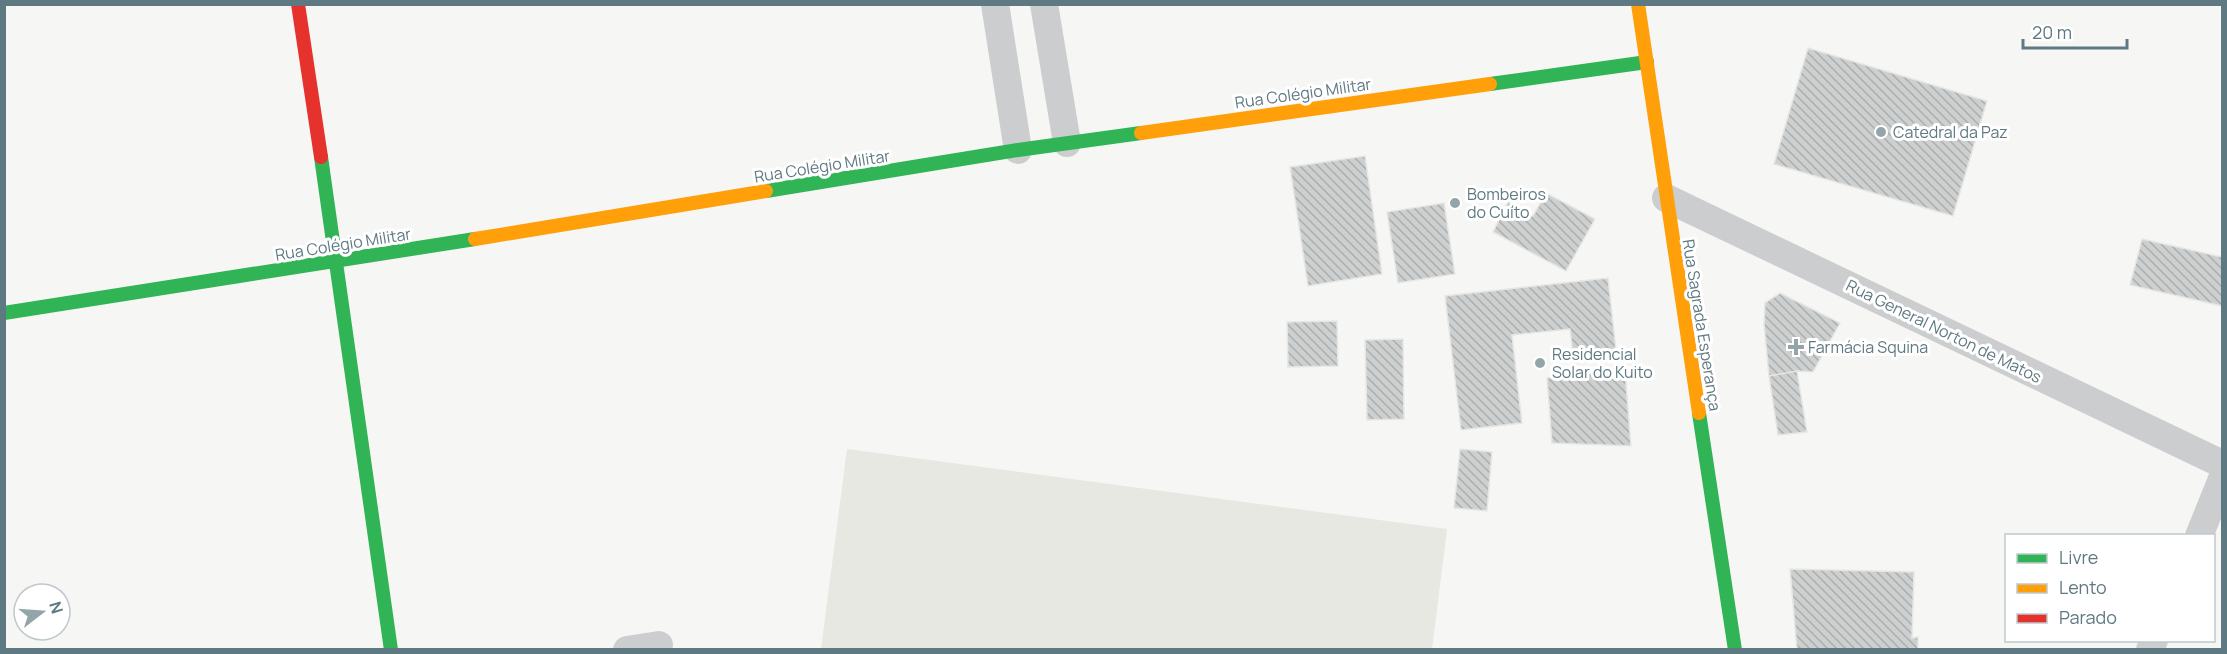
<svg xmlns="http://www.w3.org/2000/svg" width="2227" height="654" viewBox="0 0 2227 654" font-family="Manrope,sans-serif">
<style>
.park{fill:#e6e8e1}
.building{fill:url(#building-back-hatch);stroke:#e6e6e4;stroke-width:1.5}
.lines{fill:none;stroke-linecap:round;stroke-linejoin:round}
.street{stroke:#cccdce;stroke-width:28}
.fast{stroke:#30b455;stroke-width:14}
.slow{stroke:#ff9f0a;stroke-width:14}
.jam{stroke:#e5322d;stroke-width:14}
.poi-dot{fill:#94a5aa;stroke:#fff;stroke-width:2}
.labels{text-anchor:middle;stroke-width:6;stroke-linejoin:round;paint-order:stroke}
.street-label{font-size:16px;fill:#5f7982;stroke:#fff}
.poi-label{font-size:16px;fill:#5f7982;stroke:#fff;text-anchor:start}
</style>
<defs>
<pattern id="building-back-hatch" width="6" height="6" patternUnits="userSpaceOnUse" patternTransform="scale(1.5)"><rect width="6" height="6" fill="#ced0d0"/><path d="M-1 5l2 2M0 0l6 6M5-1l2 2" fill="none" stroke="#aaaeae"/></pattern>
</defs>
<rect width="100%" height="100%" fill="#f6f6f4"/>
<path class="park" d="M847,449L1447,529L1432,649H821Z"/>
<path class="building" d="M1808,48L1987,101L1953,216L1774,164Z
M1365,156L1382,274L1308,286L1290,167Z
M1546,193L1595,219L1566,271L1493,232L1508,202L1533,216Z
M1444,203L1455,274L1398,283L1387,212Z
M2142,239L2222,257V306L2130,285Z
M1608,278L1617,359L1574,363L1570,329L1512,335L1522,423L1461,430L1445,296Z
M1780,293L1840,323L1813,372L1797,371L1769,376L1764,324L1765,303Z
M1337,321L1338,366L1288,367L1287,322Z
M1403,339L1404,419L1367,420L1365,340Z
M1625,370L1631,446L1552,443L1547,378Z
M1797,371L1807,432L1778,435L1769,376Z
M1460,449L1492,452L1487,511L1454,508Z
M1790,569L1914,572L1912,638L1918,637V650H1797Z"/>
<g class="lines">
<path class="street" d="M995,4L1018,150
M1044,4L1067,143
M1666,198L2222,464
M2199,536L2222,479
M627,650L659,645
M2150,650L2154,640"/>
<path class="fast" d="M1490,84L1647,62
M321,157L391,650
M766,191L1018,150L1141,133
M4,313L475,239
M1699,413L1735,650"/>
<path class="slow" d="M1638,4L1699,413
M1141,133L1490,84
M475,239L766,191"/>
<path class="jam" d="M298,4L321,157"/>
</g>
<g class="poi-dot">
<circle cx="1881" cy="132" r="6"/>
<circle cx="1455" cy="203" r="6"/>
<path d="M1793 338h6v6h6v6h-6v6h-6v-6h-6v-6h6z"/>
<circle cx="1540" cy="363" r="6"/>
</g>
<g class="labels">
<g class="street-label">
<text transform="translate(1303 93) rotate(-8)" y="6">Rua Colégio Militar</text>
<text transform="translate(822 166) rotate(-9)" y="6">Rua Colégio Militar</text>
<text transform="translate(343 244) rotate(-9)" y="6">Rua Colégio Militar</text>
<text transform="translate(1702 325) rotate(81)" y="6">Rua Sagrada Esperança</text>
<text transform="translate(1944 331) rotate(26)" y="6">Rua General Norton de Matos</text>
</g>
<g class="poi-label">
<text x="1893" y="138">Catedral da Paz</text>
<text x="1467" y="200">Bombeiros<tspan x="1467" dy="18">do Cuíto</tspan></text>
<text x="1808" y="353">Farmácia Squina</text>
<text x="1552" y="360">Residencial<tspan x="1552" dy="18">Solar do Kuito</tspan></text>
</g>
</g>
<rect width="2227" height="654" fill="none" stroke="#5f7982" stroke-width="12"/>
<rect x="2005" y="534" width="210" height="108" fill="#ffffff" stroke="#bfc9cd" stroke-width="1.5"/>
<rect x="2017" y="554" width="30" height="9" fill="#30b455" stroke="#bfc9cd" stroke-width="1.5"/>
<text x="2059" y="564" font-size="18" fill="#5f7982">Livre</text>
<rect x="2017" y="584" width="30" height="9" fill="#ff9f0a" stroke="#bfc9cd" stroke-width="1.5"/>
<text x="2059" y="594" font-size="18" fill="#5f7982">Lento</text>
<rect x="2017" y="614" width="30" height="9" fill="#e5322d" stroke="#bfc9cd" stroke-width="1.5"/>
<text x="2059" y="624" font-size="18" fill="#5f7982">Parado</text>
<g transform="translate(42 612) rotate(73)"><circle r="28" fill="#ffffff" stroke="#bfc9cd" stroke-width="1.5"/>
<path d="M0-4.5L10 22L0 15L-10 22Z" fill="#94a5aa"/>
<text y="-9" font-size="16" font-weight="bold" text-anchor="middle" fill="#5f7982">N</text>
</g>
<path d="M2023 39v9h104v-9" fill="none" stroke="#5f7982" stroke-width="3"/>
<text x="2032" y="39" font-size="18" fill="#5f7982" stroke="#ffffff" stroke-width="4.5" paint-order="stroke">20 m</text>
</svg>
